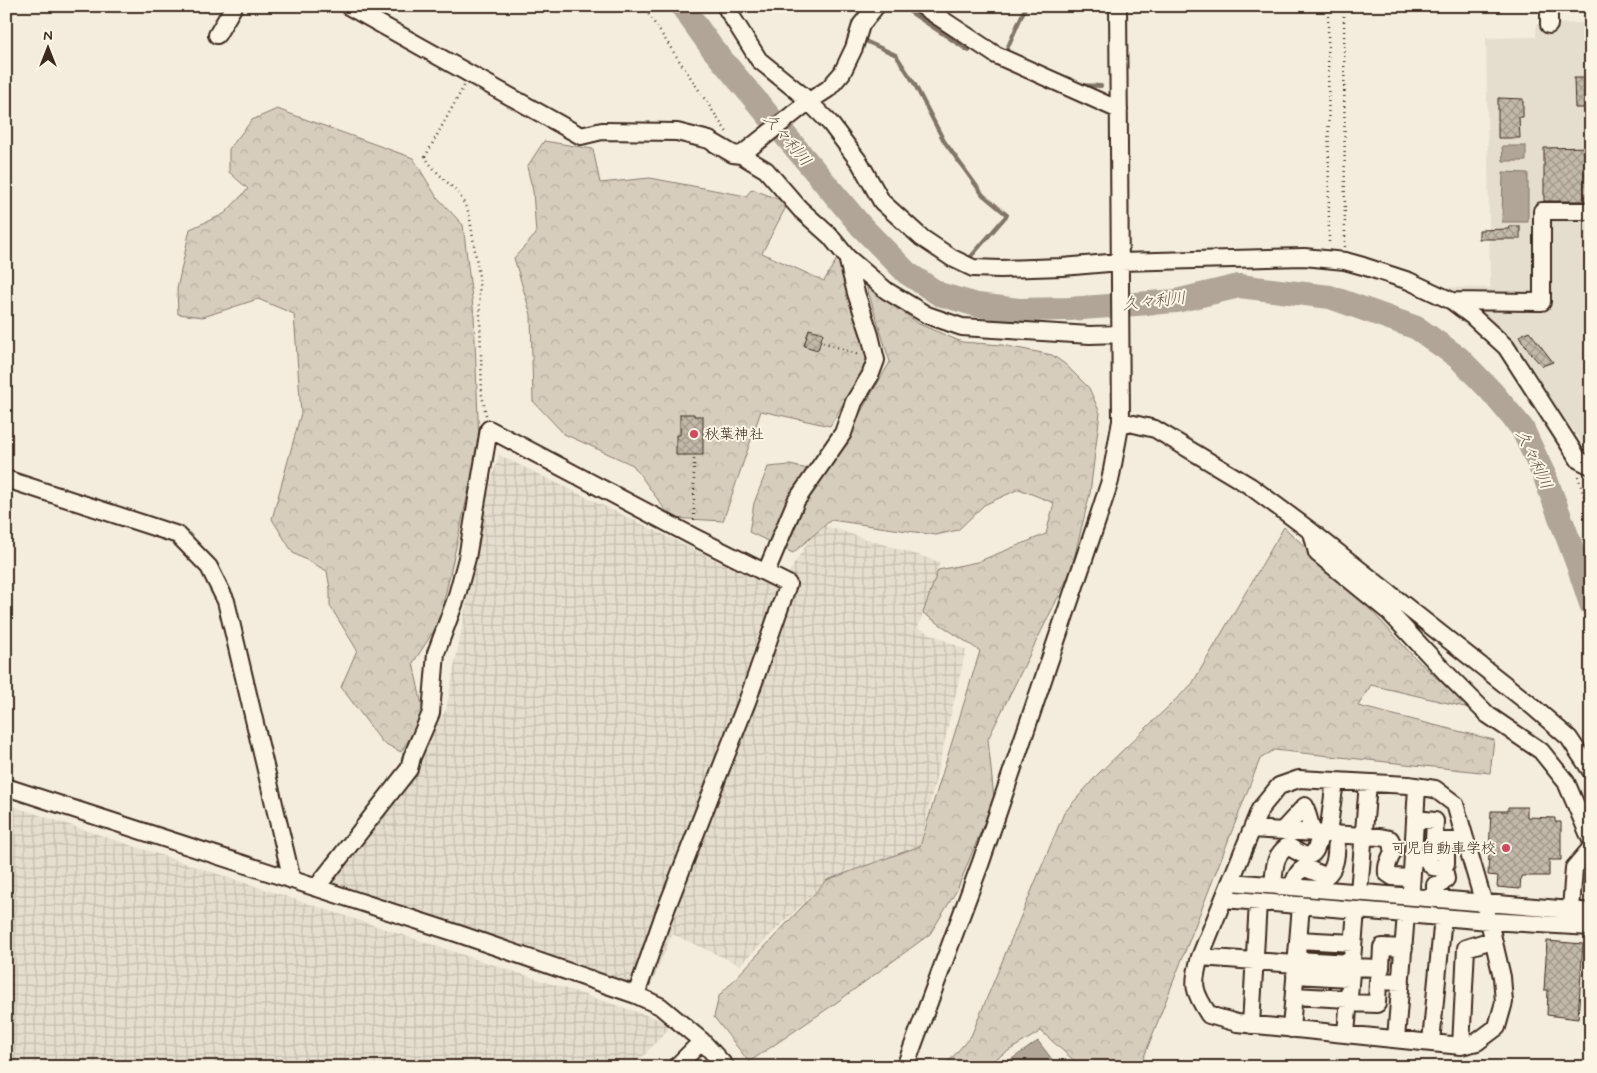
<svg xmlns="http://www.w3.org/2000/svg" width="1597" height="1073" viewBox="0 0 1597 1073" font-family="Mynerve,'Klee One',sans-serif">
<style>
.built{fill:#e5ddce}
.industrial{fill:url(#industrial-grid)}
.forest{fill:url(#forest-crowns);stroke:#887c6e}
.water{fill:#b0a596;stroke:#817466}
.lines{fill:none;stroke-linecap:round;stroke-linejoin:round}
.stream{stroke:#817466;stroke-width:4}
.river{stroke:#b0a596;stroke-width:24}
.building{fill:url(#building-cross-hatch);stroke:#3b2a1e}
.minor-casing{stroke:#3b2a1e;stroke-width:20}
.path{stroke:#3b2a1e;stroke-width:2.5;stroke-dasharray:1 4;stroke-linecap:butt}
.minor{stroke:#fcf5e5;stroke-width:16}
.poi-dot{fill:#d1495b;stroke:#fcf5e5;stroke-width:2}
.labels{text-anchor:middle;stroke-width:4;stroke-linejoin:round;paint-order:stroke}
.poi-label{font-size:15px;fill:#3b2a1e;stroke:#fcf5e5;text-anchor:start}
.water-label{font-size:16px;font-style:italic;fill:#645548;stroke:#fcf5e5}
</style>
<defs>
<pattern id="industrial-grid" width="8" height="8" patternUnits="userSpaceOnUse" patternTransform="scale(1.25)"><rect width="8" height="8" fill="#e5ddce"/><path d="M0 4h8M4 0v8" fill="none" stroke="#c5beb0"/></pattern>
<pattern id="forest-crowns" width="20" height="18" patternUnits="userSpaceOnUse" patternTransform="scale(1.25)"><rect width="20" height="18" fill="#d6cdbd"/><path d="M2 6a3 3 0 1 1 6 0M12 15a3 3 0 1 1 6 0" fill="none" stroke="#b9b0a2"/></pattern>
<pattern id="building-cross-hatch" width="8" height="8" patternUnits="userSpaceOnUse" patternTransform="scale(1.25)"><rect width="8" height="8" fill="#c3b9aa"/><path d="M0 0l8 8M0 8l8-8" fill="none" stroke="#a0978a"/></pattern>
</defs>
<rect width="100%" height="100%" fill="#f4eddd"/>
<filter id="ink" filterUnits="userSpaceOnUse"><feTurbulence type="fractalNoise" baseFrequency=".02" numOctaves="2"/><feDisplacementMap in="SourceGraphic" scale="10" xChannelSelector="R" yChannelSelector="G"/><feConvolveMatrix kernelMatrix="1 2 1 2 8 2 1 2 1" color-interpolation-filters="sRGB"/></filter>
<g filter="url(#ink)">
<path class="built" d="M1591,23V454L1508,344L1432,287L1490,288L1486,38L1536,37L1537,24Z"/>
<path class="industrial" d="M499,455L778,590L819,524L940,562L918,628L966,650L920,846L827,880L740,965L672,934L649,991L333,884L446,710L488,492Z
M6,804L673,1024L633,1067H6Z"/>
<path class="forest" d="M277,109L413,158L436,196L463,225L474,315L479,444L439,623L413,663L424,715L401,752L382,742L341,687L357,650L330,606V589L327,571L293,553L272,519L301,413L294,314L258,299L203,317L178,314L177,289L190,229L224,214L248,189L229,172V149L252,120Z
M544,141L593,149L600,183L650,178L746,196L752,189L788,203L762,253L824,281L838,257L867,353L865,367L830,426L761,411L723,521L671,518L633,465L564,434L533,401L531,315L514,258L536,234L533,191L527,167Z
M866,285L919,324L962,342L1002,345L1052,355L1065,364L1089,388L1100,413L1090,493L1071,571L988,739L994,799L957,890L930,934L833,1005L749,1062L714,1017L719,996L827,880L920,846L980,651L923,613L938,570L977,562L1046,534L1054,503L1019,489L984,505L958,530L936,535L831,520L793,553L749,532L754,503L768,467L790,465L825,473L890,362Z
M1284,527L1357,595L1413,656L1469,708L1371,685L1358,706L1494,740L1490,773L1274,750L1260,759L1140,1067H1081L1041,1031L982,1067H944L971,1036L1064,813L1098,774L1192,684Z"/>
<path class="water" d="M1502,146H1526V161H1503Z
M1503,172L1528,173V222H1502Z
M1038,1041L1058,1067H1000Z"/>
<g class="lines">
<path class="stream" d="M901,6L969,51
M937,6L948,13
M861,39L896,55L914,83L944,141L983,195L1007,215L967,261
M1006,51L1026,6
M1079,85L1101,86"/>
<path class="river" d="M682,6L712,48L861,226L907,273L939,294L977,305L1019,310L1069,309L1176,301L1239,286L1330,297L1417,328L1459,358L1491,391L1522,428L1545,477L1578,565L1591,604"/>
</g>
<path class="building" d="M1574,78H1591V108H1575Z
M1498,98L1523,99V117H1519L1520,138H1498Z
M1591,147V201H1544V148Z
M1509,226H1520V239H1479V230L1508,229Z
M809,329L823,333L818,350L804,346Z
M1529,331L1553,362L1542,366L1530,353L1519,336Z
M680,414H694V416H703V455H676V435H680Z
M1508,807H1527V817L1555,818V822H1561V860H1549V876H1521L1520,889L1497,887L1498,876L1488,875L1491,811H1508Z
M1547,941L1583,944L1578,1019L1547,1015L1548,990H1544Z"/>
<g class="lines">
<g class="minor-casing">
<path id="minor" d="M348,6L581,136L602,131L677,132L709,140L733,154L741,155L766,170L800,209L830,236L847,257L887,291L927,315L962,327L1090,335L1120,334
M725,6L759,60L802,95L830,123L860,163L882,202L922,238L952,258L973,268L1000,269L1062,267L1120,262L1304,257L1345,261L1363,266L1409,281L1452,301L1473,317L1506,347L1579,460L1591,466
M922,6L996,55L1119,110
M1549,25V6
M217,35L234,6
M741,155L808,102L828,89L842,73L854,48L861,25L876,6
M1452,301L1542,302V211H1591
M1121,421L1155,429L1250,486L1312,532L1532,706L1569,738L1591,771
M6,479L178,535L209,567L226,601L292,880
M1312,532L1317,553L1389,612L1447,674L1488,715L1541,751L1566,782L1591,840
M766,572L796,501L843,433L854,402L870,376L876,360L870,335L856,293L847,257
M1299,779L1408,785L1435,789L1455,804L1489,921L1502,977L1504,1002L1497,1027L1477,1042L1461,1046L1237,1023L1209,1015C1193,991 1192,985 1200,957L1260,809L1279,786Z
M6,787L459,934L636,995L660,1006L702,1041L726,1067
M1415,819L1435,821L1434,841H1466
M1252,829L1380,837L1390,839C1399,855 1385,857 1387,873L1393,877L1411,878
M1282,831L1305,806L1313,833
M1328,834L1335,781
M1413,857L1428,858L1431,853L1439,850L1443,851L1446,855V864L1441,868L1433,867L1429,863L1428,858
M1231,882L1571,910L1574,868L1591,848
M1273,885C1275,869 1273,856 1288,846C1293,849 1297,852 1302,854C1316,860 1318,843 1320,834
M1292,887C1301,859 1306,870 1326,876C1338,867 1336,849 1337,835
M316,888L409,769L412,757L431,713L436,653L456,599L467,558L489,429L694,537L788,584L748,699L663,917L636,995
M1411,889L1417,787
M1359,892L1368,783
M1224,899L1489,921L1591,927
M1435,899V885H1440L1446,879L1445,873L1441,868
M1571,910L1591,912
M1298,940L1353,943
M1200,957L1296,964
M1296,960L1351,963
M1351,967L1381,968L1382,947L1404,948
M1295,975L1350,978
M1294,996L1348,999
M1348,1003L1377,1004L1378,981L1401,982
M1251,1025L1258,902
M1291,1029L1301,905
M1346,1034L1356,910
M1396,1039L1406,914
M1431,1042L1443,917
M1461,1046L1466,948L1492,940
M676,1067L702,1041
M905,1067L981,862L1097,521L1110,481L1121,421L1118,6"/>
</g>
<path class="path" d="M643,6L728,134
M1328,6L1329,245
M1344,6L1345,247
M464,86L425,157L433,168L459,194L469,213L479,276L482,395L486,415
M823,342L859,355
M694,459V520
M1578,476L1591,520"/>
<use href="#minor" class="minor"/>
</g>
</g>
<g class="poi-dot">
<circle cx="694" cy="434" r="5"/>
<circle cx="1506" cy="848" r="5"/>
</g>
<g class="labels">
<g class="poi-label">
<text x="704" y="439">秋葉神社</text>
<text x="1496" y="853" text-anchor="end">可児自動車学校</text>
</g>
<g class="water-label">
<text transform="translate(788 139) rotate(50)" y="6">久々利川</text>
<text transform="translate(1154 300) rotate(-6)" y="6">久々利川</text>
<text transform="translate(1535 459) rotate(65)" y="6">久々利川</text>
</g>
</g>
<rect width="1597" height="1073" fill="none" stroke="#fcf5e5" stroke-width="25"/>
<rect x="12" y="12" width="1572" height="1048" fill="none" stroke="#3b2a1e" stroke-width="2" filter="url(#ink)"/>
<g transform="translate(48 48)" stroke="#fcf5e5" stroke-width="4" paint-order="stroke">
<path d="M0-4L9 19L0 12L-9 19Z" fill="#3b2a1e"/>
<text y="-8" font-size="14" font-weight="bold" text-anchor="middle" fill="#3b2a1e">N</text>
</g>
</svg>
